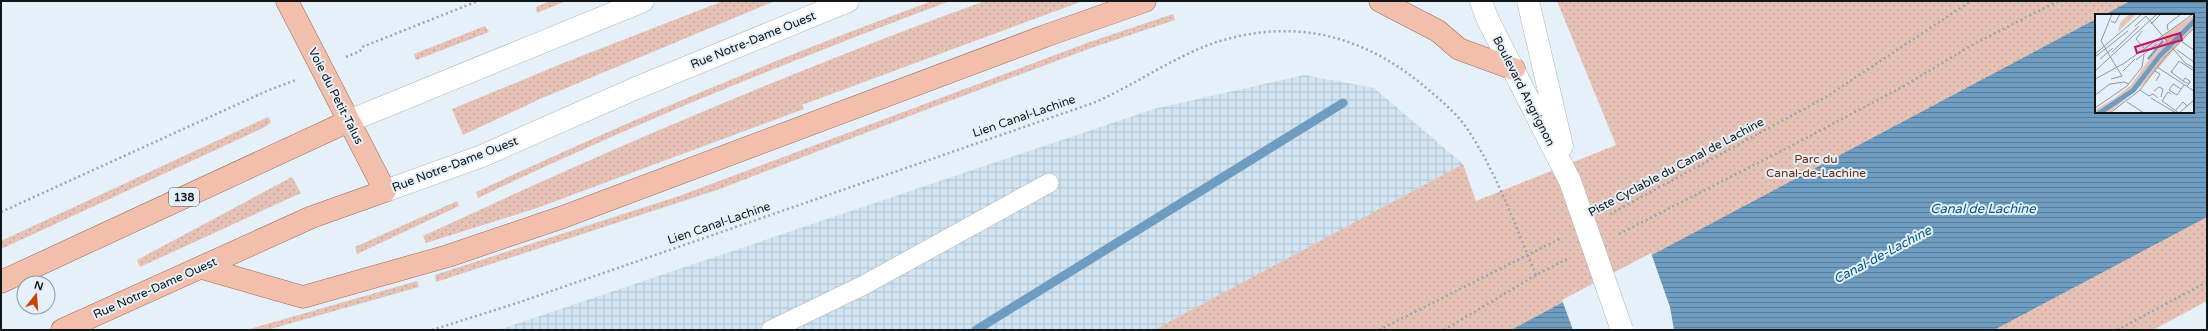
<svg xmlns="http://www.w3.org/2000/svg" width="2208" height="331" viewBox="0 0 2208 331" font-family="'Varela Round',sans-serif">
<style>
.industrial{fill:url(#industrial-grid)}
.grass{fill:url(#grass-dots);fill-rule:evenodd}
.water{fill:url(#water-rules)}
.pier{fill:#e5f0f9}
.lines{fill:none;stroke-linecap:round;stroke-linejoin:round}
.stream{stroke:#6f9dc2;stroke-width:9}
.service-casing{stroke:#acb6bf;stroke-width:20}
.secondary-casing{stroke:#acb6bf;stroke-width:23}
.primary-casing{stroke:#9f6855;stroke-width:23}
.path{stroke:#9ca5ab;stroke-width:2.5;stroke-dasharray:2 3;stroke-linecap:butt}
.service{stroke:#fff;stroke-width:19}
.secondary{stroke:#fff;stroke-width:22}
.primary{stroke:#f3bfad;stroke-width:22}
.secondary-bridge-casing{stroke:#acb6bf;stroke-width:23;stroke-linecap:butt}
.secondary-bridge{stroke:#fff;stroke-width:22}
.labels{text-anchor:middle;stroke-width:4;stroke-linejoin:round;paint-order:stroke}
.shield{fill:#e5f0f9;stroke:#51575c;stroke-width:1}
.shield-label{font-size:11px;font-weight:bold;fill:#111518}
.street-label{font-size:12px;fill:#111518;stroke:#e5f0f9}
.park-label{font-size:12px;fill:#6f2a11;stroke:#e5f0f9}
.water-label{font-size:13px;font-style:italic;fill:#065888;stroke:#e5f0f9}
.inset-river{fill:none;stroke:#6f9dc2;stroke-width:2}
.inset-road{fill:none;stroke:#90989f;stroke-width:1}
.view{fill:#c2185b;fill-opacity:0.15;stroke:#c2185b;stroke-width:2}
.inset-edge{fill:none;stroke:#111518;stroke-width:2}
</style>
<defs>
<pattern id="industrial-grid" width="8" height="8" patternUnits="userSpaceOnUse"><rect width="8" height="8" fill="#d2e4f2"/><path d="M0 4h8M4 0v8" fill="none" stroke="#b3c3cf"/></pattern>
<pattern id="grass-dots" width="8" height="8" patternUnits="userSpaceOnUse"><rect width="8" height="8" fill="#e6c2b6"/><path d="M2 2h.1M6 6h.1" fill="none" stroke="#c4a69c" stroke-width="1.8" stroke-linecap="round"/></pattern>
<pattern id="water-rules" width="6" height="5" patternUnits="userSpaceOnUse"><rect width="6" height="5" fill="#6f9dc2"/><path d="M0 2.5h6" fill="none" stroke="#5a7f9d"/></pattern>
</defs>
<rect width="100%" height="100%" fill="#e5f0f9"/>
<path class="industrial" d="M1304,75L1374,88L1463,164L1154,330H498L1154,109Z"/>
<path class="grass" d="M550,1H566L537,13L536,7Z
M723,1H775L540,99L463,135L452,109L566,62Z
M932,1H950C790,61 632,124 478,198L476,192C625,122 777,58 932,1Z
M985,1H1083L802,105L804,109L537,208L426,243L423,236C607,150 794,70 985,1Z
M1557,1H2207V301L2153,330H1154L1463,164L1476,201L1616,145ZM2096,15H2193V112H2096Z
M1173,14L1175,20L1091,48L920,112L720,189L436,282L435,275L679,196L1087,43Z
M485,26L489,32L416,60L414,54Z
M268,117L271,122L265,127L1,249V241Z
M292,177L301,193L140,267L137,260Z
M457,201L459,206L357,254L355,247Z
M417,281L419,287L267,330H246Z"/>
<path class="water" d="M2130,1H2207V217L1994,330H1511L2096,19V112H2193V15H2104Z"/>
<path class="pier" d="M1651,253L1670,307L1674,330H1573L1562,300Z"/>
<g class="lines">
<path class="stream" d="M976,330L1343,103"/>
<g class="service-casing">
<path id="service" d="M771,330L864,285L1049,183"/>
</g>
<g class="secondary-casing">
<path id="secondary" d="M1481,1L1487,18L1570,181
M1528,1L1562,146
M349,121L643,1
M385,191L482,156L634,89L848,1"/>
</g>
<g class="primary-casing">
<path id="primary" d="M1380,1L1438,31L1459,49L1514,69
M202,268L303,297L448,256L563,217L1045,36L1145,1
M1,282L349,121
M62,330L312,217L385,191L287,1"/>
</g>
<path class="path" d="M346,57L360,51L362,47L478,1
M1,212L269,90L296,80
M1610,214L1826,97L1971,1
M1619,234L1793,145L1904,86L1972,45L2058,1
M432,330L517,303L1093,103C1136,85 1175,55 1220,41C1300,17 1369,38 1430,91C1444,103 1458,115 1468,130C1498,175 1515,226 1536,275
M1379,330L1561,238
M1444,330L1536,275L1567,259
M2117,330L2207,282"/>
<use href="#service" class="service"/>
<use href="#secondary" class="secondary"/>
<use href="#primary" class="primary"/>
<g class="secondary-bridge-casing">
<path id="secondary-bridge" d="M1570,181L1622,330"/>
</g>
<use href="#secondary-bridge" class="secondary-bridge"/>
</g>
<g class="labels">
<rect class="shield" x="169" y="188" width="30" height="18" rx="3"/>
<g class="shield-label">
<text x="184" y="201">138</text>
</g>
<g class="street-label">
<text transform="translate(753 40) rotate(-22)" y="4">Rue Notre-Dame Ouest</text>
<text transform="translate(1524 91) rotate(63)" y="4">Boulevard Angrignon</text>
<text transform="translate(336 96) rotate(63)" y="4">Voie du Petit-Talus</text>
<text transform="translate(1024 116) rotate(-19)" y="4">Lien Canal-Lachine</text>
<text transform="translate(455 164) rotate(-21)" y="4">Rue Notre-Dame Ouest</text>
<text transform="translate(1676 167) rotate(-28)" y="4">Piste Cyclable du Canal de Lachine</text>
<text transform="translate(719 223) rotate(-19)" y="4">Lien Canal-Lachine</text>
<text transform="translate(155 288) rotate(-24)" y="4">Rue Notre-Dame Ouest</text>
</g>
<g class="park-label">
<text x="1816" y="163">Parc du<tspan x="1816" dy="14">Canal-de-Lachine</tspan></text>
</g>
<g class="water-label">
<text x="1983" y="213">Canal de Lachine</text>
<text transform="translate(1882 254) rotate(-28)" y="5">Canal-de-Lachine</text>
</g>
</g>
<g transform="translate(2095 14)">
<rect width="99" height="99" fill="#e5f0f9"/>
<path d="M99,1V13L51,68L14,99H0V96L20,84L36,71L58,40L71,27L69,20Z" fill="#e6c2b6"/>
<path d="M34,0H41L23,18L25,9Z" fill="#e6c2b6"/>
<path d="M99,4V11L65,45L40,78L9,99H0L36,75L63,40Z" fill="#6f9dc2"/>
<path class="inset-river" d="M53,45L68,27"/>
<path class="inset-road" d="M17,0L6,27L22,54M16,7L20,9L25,0M56,10L66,0M40,12L51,2L90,49L99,54M73,16L72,11L86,0M47,17L41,25L49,34M86,27L99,36M82,36L99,48M17,38L44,12M0,40L47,0M0,43L33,17M5,45L18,34M41,46L62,30M62,53L99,77M78,56L84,47L99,57M0,57L62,0M28,57L40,45M60,57L65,60L61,67M77,59V56L76,58L88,67M0,65L28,50L98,0M16,65L27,62L22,54M92,72L94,70L95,68V67L90,64L88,67L94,70M86,75L78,70L74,76L82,81L89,71M45,76L54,82L58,80L63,84M59,77L64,73L68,75L66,83M76,80L73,78L67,87L84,99M0,81L15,70L29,68L34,70M56,84L81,99M32,88L49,99M0,94L32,72L47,53L49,41M81,96L88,88L92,92M15,99L45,76L70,43L99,14M84,99L99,86"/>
<path class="view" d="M85,19L87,26L42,39L40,33Z"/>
<rect width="99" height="99" class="inset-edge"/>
</g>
<rect width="2208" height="331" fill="none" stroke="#111518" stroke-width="4"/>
<g transform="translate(36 295) rotate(17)"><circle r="19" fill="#e5f0f9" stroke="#90989f"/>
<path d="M0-3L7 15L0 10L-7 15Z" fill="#c94301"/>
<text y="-6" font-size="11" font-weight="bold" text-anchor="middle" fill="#111518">N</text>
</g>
</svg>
